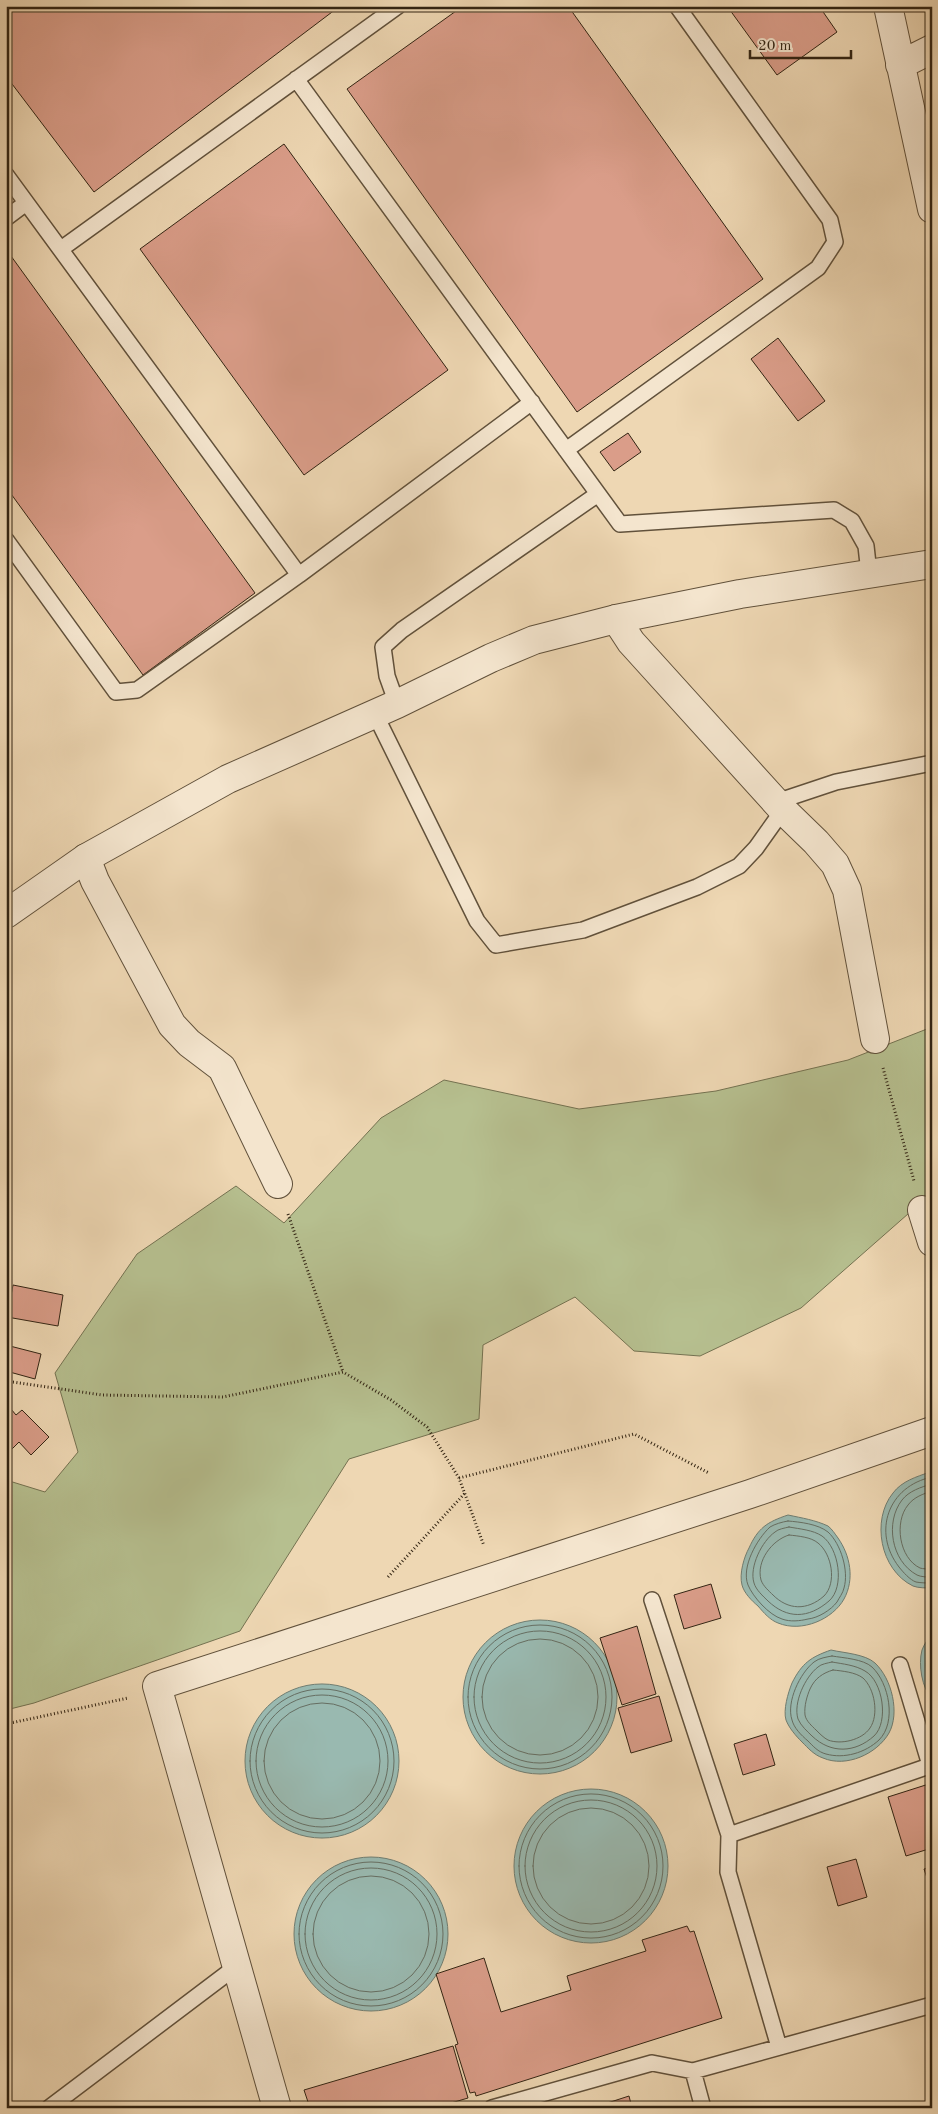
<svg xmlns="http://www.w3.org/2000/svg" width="938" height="2114" viewBox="0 0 938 2114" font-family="'Old Standard TT',serif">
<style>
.green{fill:#b6bf8f;stroke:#747251}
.water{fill:#99b9b0;stroke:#707d71}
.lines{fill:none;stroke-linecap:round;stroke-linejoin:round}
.shore{stroke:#666e62;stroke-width:1}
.building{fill:#da9d89;stroke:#322413}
.service-casing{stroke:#61513b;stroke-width:18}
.minor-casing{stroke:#61513b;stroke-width:30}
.tertiary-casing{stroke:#61513b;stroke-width:30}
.path{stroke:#322413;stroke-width:3;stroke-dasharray:1 2.5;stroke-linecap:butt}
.service{stroke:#f4e5ce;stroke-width:15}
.minor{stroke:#f4e5ce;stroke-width:28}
.tertiary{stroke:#f4e5ce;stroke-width:28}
</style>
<rect width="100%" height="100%" fill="#eed7b3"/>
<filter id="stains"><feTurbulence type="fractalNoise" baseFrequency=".004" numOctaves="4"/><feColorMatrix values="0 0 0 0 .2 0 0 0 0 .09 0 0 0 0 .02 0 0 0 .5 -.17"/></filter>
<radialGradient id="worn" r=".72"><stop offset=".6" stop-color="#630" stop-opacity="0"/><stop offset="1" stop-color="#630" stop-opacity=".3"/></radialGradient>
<path class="green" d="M932,1027V1186L925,1199L801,1308L700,1356L634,1351L575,1297L483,1345L479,1419L349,1459L240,1631L34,1703L6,1710V1480L45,1492L78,1452L55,1373L137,1254L236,1186L284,1223L381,1118L444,1080L579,1109L716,1091L848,1060Z"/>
<path class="water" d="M930,1472L932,1473V1588C926,1588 918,1588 913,1586C880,1570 871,1520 893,1493C902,1481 916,1477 930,1472Z
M788,1515C802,1518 815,1520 828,1526C832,1529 835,1534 838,1538C850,1555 855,1579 844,1599C833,1619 802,1633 778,1623C770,1620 764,1613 758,1606C752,1601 744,1593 742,1585C739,1574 744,1557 749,1548C758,1528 767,1522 788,1515Z
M463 1697a77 77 0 1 1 154 0a77 77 0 1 1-154 0Z
M932,1633V1699C922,1688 918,1665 922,1650C924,1644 929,1638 932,1633Z
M831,1650C844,1653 865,1654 875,1663C892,1679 900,1713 889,1733C877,1754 846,1768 823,1758C814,1755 808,1748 802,1742C796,1736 789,1728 786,1720C783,1710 788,1693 792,1683C802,1663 811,1657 831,1650Z
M245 1761a77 77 0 1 1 154 0a77 77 0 1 1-154 0Z
M514 1866a77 77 0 1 1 154 0a77 77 0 1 1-154 0Z
M294 1934a77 77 0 1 1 154 0a77 77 0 1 1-154 0Z"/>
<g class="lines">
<path class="shore" d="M932,1477C888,1486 872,1532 899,1567C903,1572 910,1580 916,1582C921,1583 927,1583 932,1583
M932,1484C921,1487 909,1491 902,1500C885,1522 891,1561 917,1575C921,1577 927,1577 932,1577
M932,1491C923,1494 914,1497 908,1505C894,1522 899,1558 920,1568C923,1569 928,1569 932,1569
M788,1521C800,1522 818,1524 828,1532C841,1544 849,1571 844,1588C843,1593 839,1598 837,1602C831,1610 818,1618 808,1619C800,1621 790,1622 782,1619C769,1615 753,1597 748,1585C741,1567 757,1539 770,1527C775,1524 782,1522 788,1521Z
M789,1527C800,1529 813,1530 822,1536C839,1548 845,1587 829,1601C808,1619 787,1619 768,1601C763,1596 756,1590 754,1583C749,1567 762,1541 775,1532C778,1529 785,1528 789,1527Z
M789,1535C798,1536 811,1537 818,1543C832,1554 837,1583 824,1596C807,1611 788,1610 773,1595C769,1591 763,1586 761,1580C756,1561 772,1540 789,1535Z
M468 1697a72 72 0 1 1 144 0a72 72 0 1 1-144 0Z
M474 1697a66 66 0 1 1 132 0a66 66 0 1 1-132 0Z
M482 1697a58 58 0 1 1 116 0a58 58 0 1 1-116 0Z
M932,1643C923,1659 926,1675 932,1692
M832,1656C844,1658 863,1659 872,1667C889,1683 897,1722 879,1740C865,1753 844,1759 826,1754C818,1752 813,1746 808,1741C801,1735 794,1728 792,1720C786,1702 800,1673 814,1662C819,1658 827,1657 832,1656Z
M832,1662C843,1664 855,1665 865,1671C883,1681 889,1722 874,1736C855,1753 831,1754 812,1736C807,1731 801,1726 798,1719C793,1703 805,1677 818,1667C821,1664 828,1663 832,1662Z
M833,1670C842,1671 855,1672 863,1678C875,1689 879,1715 870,1728C862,1740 841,1745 828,1740C824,1738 820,1734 816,1730C812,1726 806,1721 805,1715C804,1706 807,1696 810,1689C815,1678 823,1673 833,1670Z
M250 1761a72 72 0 1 1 144 0a72 72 0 1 1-144 0Z
M256 1761a66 66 0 1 1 132 0a66 66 0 1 1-132 0Z
M264 1761a58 58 0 1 1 116 0a58 58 0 1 1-116 0Z
M519 1866a72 72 0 1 1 144 0a72 72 0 1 1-144 0Z
M525 1866a66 66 0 1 1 132 0a66 66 0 1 1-132 0Z
M533 1866a58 58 0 1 1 116 0a58 58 0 1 1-116 0Z
M299 1934a72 72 0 1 1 144 0a72 72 0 1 1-144 0Z
M305 1934a66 66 0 1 1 132 0a66 66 0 1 1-132 0Z
M313 1934a58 58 0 1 1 116 0a58 58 0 1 1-116 0Z"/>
</g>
<path class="building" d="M6,6H340L94,192L6,76Z
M463,6H568L763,279L577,412L347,89Z
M727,6H819L837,32L777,75Z
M284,144L448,370L304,475L140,249Z
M11,256L255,593L143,675L6,487V260Z
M778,338L825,401L798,421L751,359Z
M628,433L641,452L614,471L600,452Z
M13,1285L63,1295L58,1326L7,1317Z
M6,1345L41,1354L35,1379L6,1371Z
M11,1409L16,1415L22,1410L49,1437L31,1455L19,1442L8,1453L6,1451V1415Z
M711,1584L721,1618L684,1629L674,1595Z
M637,1626L656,1694L622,1705L600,1638Z
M659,1696L672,1741L631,1753L618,1708Z
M766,1734L775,1765L743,1775L734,1744Z
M932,1783V1848L906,1856L888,1797Z
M856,1859L867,1897L838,1906L827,1867Z
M932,1867V1893L924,1869Z
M687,1926L690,1932L694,1931L722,2018L476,2096L475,2092L470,2093L455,2045L458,2044L436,1974L484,1958L501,2012L571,1990L567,1976L646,1951L642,1940Z
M453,2046L468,2098L434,2108H310L304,2090Z
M629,2096L632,2108H592Z"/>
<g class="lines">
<g class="service-casing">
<path id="service" d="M296,79L620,524L834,510L852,521L866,546L869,573
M6,175L299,575L532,402
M6,218L26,203
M61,249L398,6
M566,450L818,268L835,242L830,220L677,6
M6,540L116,692L137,690L299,575
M397,704L387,676L383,647L402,630L598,494
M375,714L477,921L496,945L583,930L697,887L739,866L756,848L783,810L785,799L836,782L932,763
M652,1600L729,1835L728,1872L779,2047
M900,1665L930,1765
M729,1835L932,1765
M693,2071L703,2108
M49,2108L237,1966
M492,2108L652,2063L693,2071L932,2005"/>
</g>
<g class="minor-casing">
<path id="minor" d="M888,6L932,209
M900,65L932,49
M616,619L631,642L783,810L816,842L835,864L847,890L875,1039
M86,858L95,881L172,1025L189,1043L222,1068L278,1184
M922,1210L932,1242
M277,2108L157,1686L750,1494L932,1431"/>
</g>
<g class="tertiary-casing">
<path id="tertiary" d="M6,914L86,858L228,779L397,704L491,658L534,640L616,619L740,594L932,564"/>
</g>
<path class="path" d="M883,1068L914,1181
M288,1214L343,1372
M6,1381L102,1395L223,1397L343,1372L391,1400L427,1427L459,1478L484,1546
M459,1478L634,1434L709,1473
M388,1577L466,1492
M6,1724L128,1698"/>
<use href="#service" class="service"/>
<use href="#minor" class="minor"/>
<use href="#tertiary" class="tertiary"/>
</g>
<rect width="938" height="2114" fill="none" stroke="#eed7b3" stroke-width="25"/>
<rect x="8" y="8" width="923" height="2099" fill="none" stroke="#322413" stroke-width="2.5"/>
<rect x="12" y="12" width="913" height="2089" fill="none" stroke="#322413"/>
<path d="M750 50v8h101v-8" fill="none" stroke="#322413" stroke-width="2.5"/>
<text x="758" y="50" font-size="15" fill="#322413" stroke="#f4e5ce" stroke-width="4" paint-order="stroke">20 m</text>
<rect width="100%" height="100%" filter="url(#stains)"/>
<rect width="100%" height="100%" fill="url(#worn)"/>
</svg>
